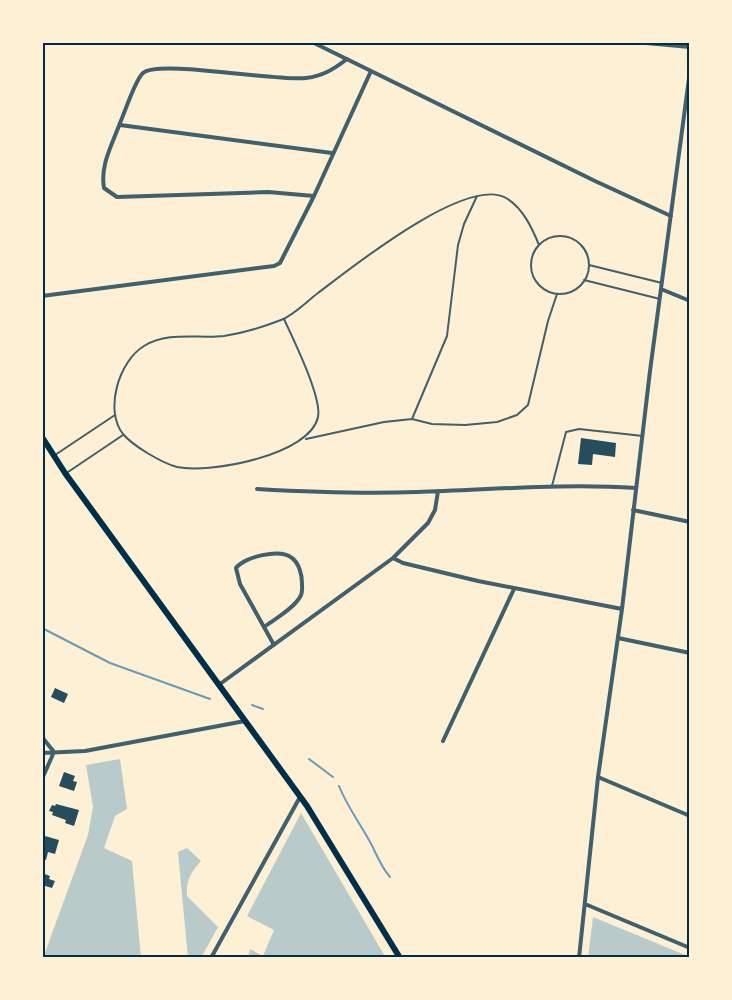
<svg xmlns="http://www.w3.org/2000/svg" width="732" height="1000" viewBox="0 0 732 1000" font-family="Inter,sans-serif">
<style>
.green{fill:#b9caca}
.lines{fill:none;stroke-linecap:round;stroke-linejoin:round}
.stream{stroke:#669bbc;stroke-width:2}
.building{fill:#264d5e}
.service{stroke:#3f606c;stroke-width:2}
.minor{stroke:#3f606c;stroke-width:4}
.secondary{stroke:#003049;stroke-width:6}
.neatline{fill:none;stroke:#003049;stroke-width:2}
</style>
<rect width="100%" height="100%" fill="#fdf0d5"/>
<path class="green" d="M120,759L127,809L115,816L104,848L132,861L141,958H43L88,835L93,807L86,765Z
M301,813L386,958H248L250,949L263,956L274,930L247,916Z
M187,848L201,861C191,872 186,880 187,896L218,927L201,958H188L178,852Z
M593,917L690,957V958H588Z"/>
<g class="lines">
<path class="stream" d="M42,628L110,663L210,699
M252,705L263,709
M309,759L333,777
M339,786C347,806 359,822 369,840C376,852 380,866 390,877"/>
</g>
<path class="building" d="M581,438L616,443L615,457L593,454L592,465L578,464Z
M55,688L68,694L64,703L51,697Z
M64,772L75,776L73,781L77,782L74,791L59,786Z
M56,804L79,810L74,826L65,823L66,820L52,815L53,812L49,811L52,805L55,806Z
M45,836L59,840L55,854L48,852L46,860L42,859V844Z
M42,873L50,876L49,879L55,881L52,888L42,885Z"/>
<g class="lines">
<path class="service" d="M531 265a29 29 0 1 1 58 0a29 29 0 1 1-58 0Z
M589,265L662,283
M584,280L660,299
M284,319C293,339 322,397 318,417C310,455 210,474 177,467C162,463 133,446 123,434C104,410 119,361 144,346C168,331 199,339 224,336C244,333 263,327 281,320C294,315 306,302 318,293C350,269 466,175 506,198C523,208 532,228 539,245
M412,419L447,336L458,245L464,224L477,196
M306,439L384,422L412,419L432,424L465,425L497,422L517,415L528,405L548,321L557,294
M55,455L115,415
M68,472L123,435
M552,486L566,432L579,429L643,436"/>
<path class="minor" d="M312,42L595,181L671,216
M635,42L690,47
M120,125L332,153
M314,196L268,192L117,197L104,188C100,165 112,145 120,123C125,112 135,80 143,73C158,59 278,82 306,78C323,76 334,69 347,59
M661,289L690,301
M42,296L274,266L280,263L314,196L371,71
M257,489C310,492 364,494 417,492C490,490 563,483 636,488
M633,510L690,522
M393,558L403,563L478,581L622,609
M264,627C275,619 293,609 300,597C303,593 302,588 302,583C302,575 299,563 292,558C280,548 244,557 236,568L240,584L274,645
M618,638L690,653
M220,684L393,558L428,523L435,510L438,491
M42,737L54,752L42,779
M443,741L514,589
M42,753L85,751L245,721
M598,777L690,816
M585,904L690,948
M211,958L300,797
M579,958L598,777L622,609L650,371L690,71"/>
<path class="secondary" d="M42,437L65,473L307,806L400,958"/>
</g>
<rect width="732" height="1000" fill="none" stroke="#fdf0d5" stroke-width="87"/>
<rect x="44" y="44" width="644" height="912" class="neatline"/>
</svg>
